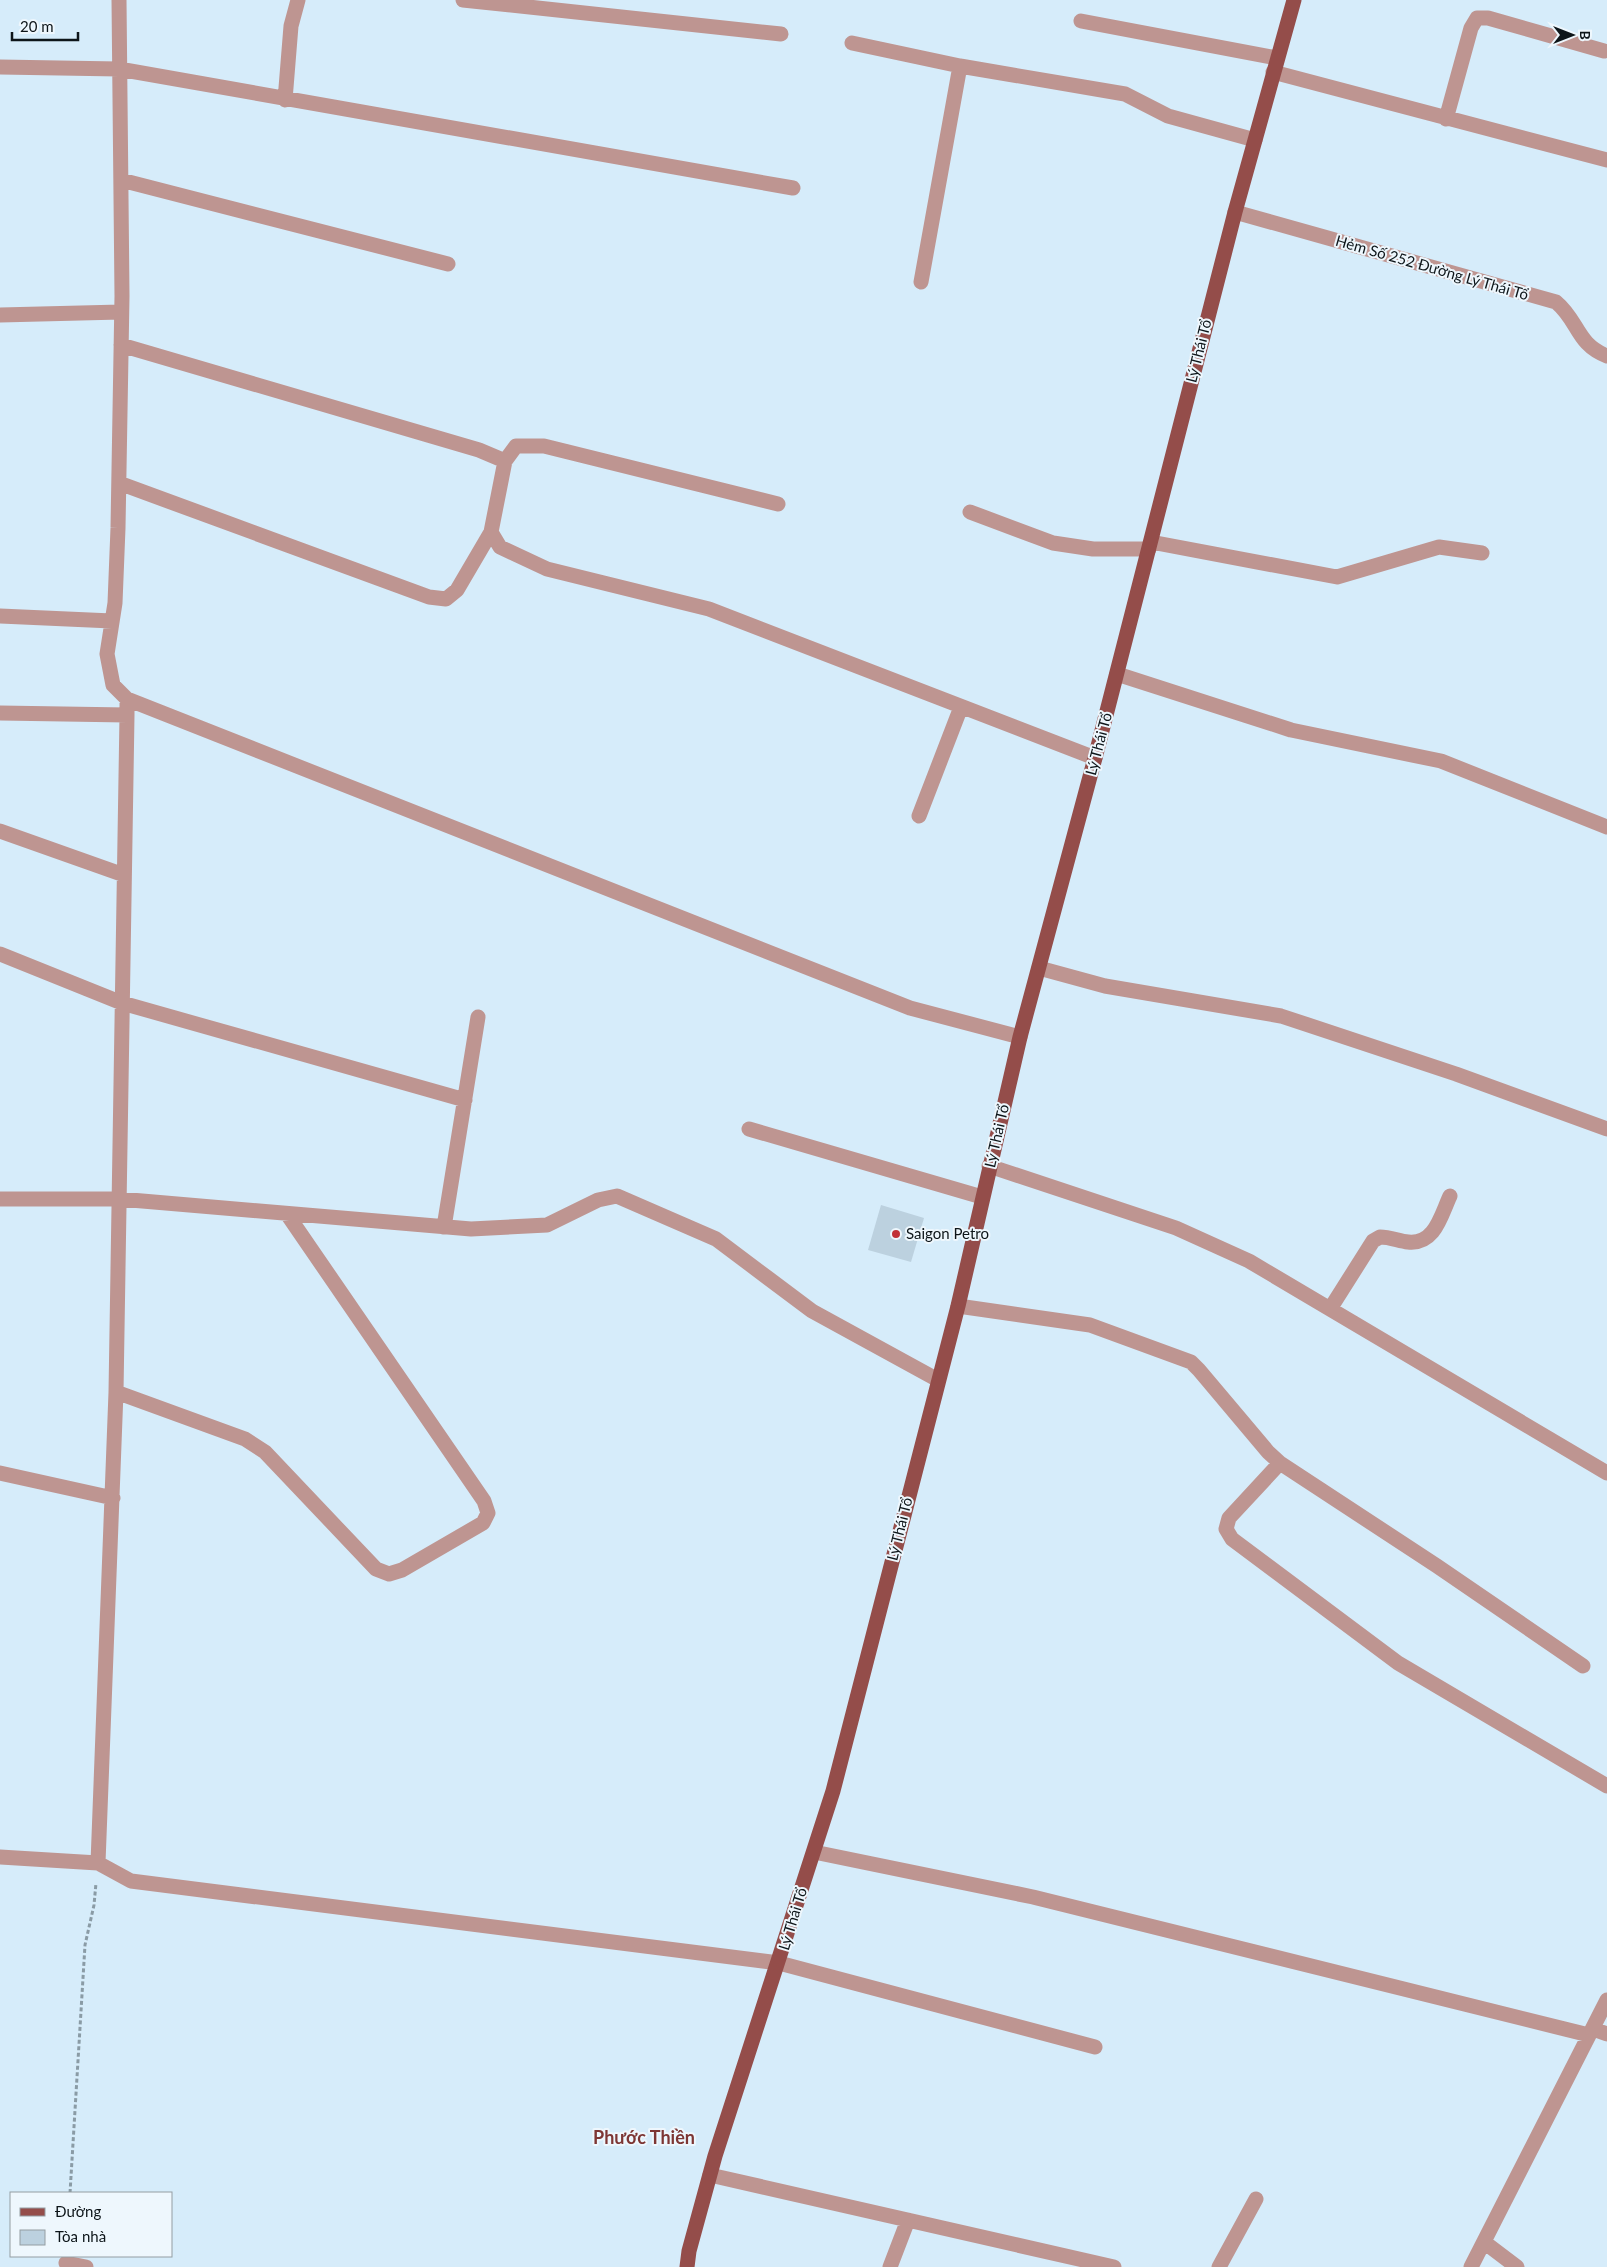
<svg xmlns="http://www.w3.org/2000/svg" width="1607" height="2267" viewBox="0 0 1607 2267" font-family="Lato,sans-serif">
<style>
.building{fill:#bcd1df}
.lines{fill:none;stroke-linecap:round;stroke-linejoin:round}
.path{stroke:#8a9ba5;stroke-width:3;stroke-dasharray:4 2.5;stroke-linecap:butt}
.minor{stroke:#be9591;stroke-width:15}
.major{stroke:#944d4a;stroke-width:15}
.poi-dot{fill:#c13137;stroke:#eef7fd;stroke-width:2}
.labels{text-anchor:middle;stroke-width:4;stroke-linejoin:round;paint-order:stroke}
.street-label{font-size:15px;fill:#0d1519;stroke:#eef7fd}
.poi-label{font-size:15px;fill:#0d1519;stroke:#eef7fd;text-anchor:start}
.quarter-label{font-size:18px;font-weight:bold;fill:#7d3634;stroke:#eef7fd}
</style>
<rect width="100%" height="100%" fill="#d6ecfa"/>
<path class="building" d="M881,1205L924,1218L911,1262L868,1250Z"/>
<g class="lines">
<path class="path" d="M70,2193L85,1945L94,1905L96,1883"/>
<path class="minor" d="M119,0L122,296L118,528L115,603L107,654L113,685L127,699V715L116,1392L98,1863L131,1881L779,1963L1095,2047
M463,0L781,34
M1081,21L1277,58
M852,43L960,66L1125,94L1168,116L1255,140
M0,67L119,69L793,188
M1273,72L1607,160
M285,100L291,26L298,0
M1446,119L1471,28L1477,18H1488L1604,51
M121,180L448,264
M1235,212L1556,302C1579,321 1576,344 1607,356
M921,282L960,66
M0,315L121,312
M121,345L479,450L505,461
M119,483L429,597L446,599L457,590L491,532L505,461L516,446H544L778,504
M970,512L1053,543L1093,549H1149
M491,532L500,547L547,569L709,609L1095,758
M1151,542L1337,577L1439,547L1482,553
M0,616L112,621
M1117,674L1291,730L1441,761L1607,827
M127,699L910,1008L1020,1037
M0,713L127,715
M919,816L961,707
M0,831L124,875
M0,954L122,1003L465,1100
M1039,968L1105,986L1281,1016L1456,1074L1607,1129
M749,1129L982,1197
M989,1166L1176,1228L1249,1261L1607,1473
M0,1199H119L471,1229L547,1225L598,1200L617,1196L716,1239L812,1311L938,1380
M444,1227L478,1017
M958,1306L1090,1325L1191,1362L1199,1370L1268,1452L1280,1463L1437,1566L1583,1666
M1330,1309L1373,1241L1380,1237C1390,1237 1399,1241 1408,1242C1435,1245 1441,1215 1450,1196
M116,1392L245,1439L265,1452L376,1569L389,1574L402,1570L483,1523L488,1513L484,1501L287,1214
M1280,1463L1229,1518L1226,1529L1232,1539L1398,1663L1607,1786
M0,1473L113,1498
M814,1852L1033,1897L1589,2035
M0,1857L98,1863
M1593,2029L1607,2034
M710,2175L1114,2267
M1484,2242L1517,2267
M66,2263L86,2267
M890,2267L908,2220
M1219,2267L1256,2199
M1471,2267L1607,2000"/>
<path class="major" d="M687,2267L689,2251L715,2156L833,1791L958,1306L1020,1037L1095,758L1235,212L1294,0"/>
</g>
<circle class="poi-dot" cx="896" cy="1234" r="5"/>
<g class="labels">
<g class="street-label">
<text transform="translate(1432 268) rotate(16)" y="5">Hẻm Số 252 Đường Lý Thái Tổ</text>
<text transform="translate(1199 351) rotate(-76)" y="5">Lý Thái Tổ</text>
<text transform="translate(1099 744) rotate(-75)" y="5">Lý Thái Tổ</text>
<text transform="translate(997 1136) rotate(-77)" y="5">Lý Thái Tổ</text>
<text transform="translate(900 1529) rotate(-76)" y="5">Lý Thái Tổ</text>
<text transform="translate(793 1919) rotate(-73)" y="5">Lý Thái Tổ</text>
</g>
<g class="poi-label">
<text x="906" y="1239">Saigon Petro</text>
</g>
<g class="quarter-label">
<text x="644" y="2144">Phước Thiền</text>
</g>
</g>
<rect x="10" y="2192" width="162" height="65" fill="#eef7fd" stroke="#949da2"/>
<rect x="20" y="2208" width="25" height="8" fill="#944d4a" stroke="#949da2"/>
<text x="55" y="2217" font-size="15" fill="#0d1519">Đường</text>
<rect x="20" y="2230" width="25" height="15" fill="#bcd1df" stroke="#949da2"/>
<text x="55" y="2242" font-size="15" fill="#0d1519">Tòa nhà</text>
<g transform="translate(1572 35) rotate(90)" stroke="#eef7fd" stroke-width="4" paint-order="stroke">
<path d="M0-4L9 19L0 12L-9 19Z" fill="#0d1519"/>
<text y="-8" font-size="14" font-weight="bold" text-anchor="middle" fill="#0d1519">B</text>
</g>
<path d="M12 32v8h66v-8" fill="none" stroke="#0d1519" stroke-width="2.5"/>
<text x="20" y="32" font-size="15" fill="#0d1519" stroke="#eef7fd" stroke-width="4" paint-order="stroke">20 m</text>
</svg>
